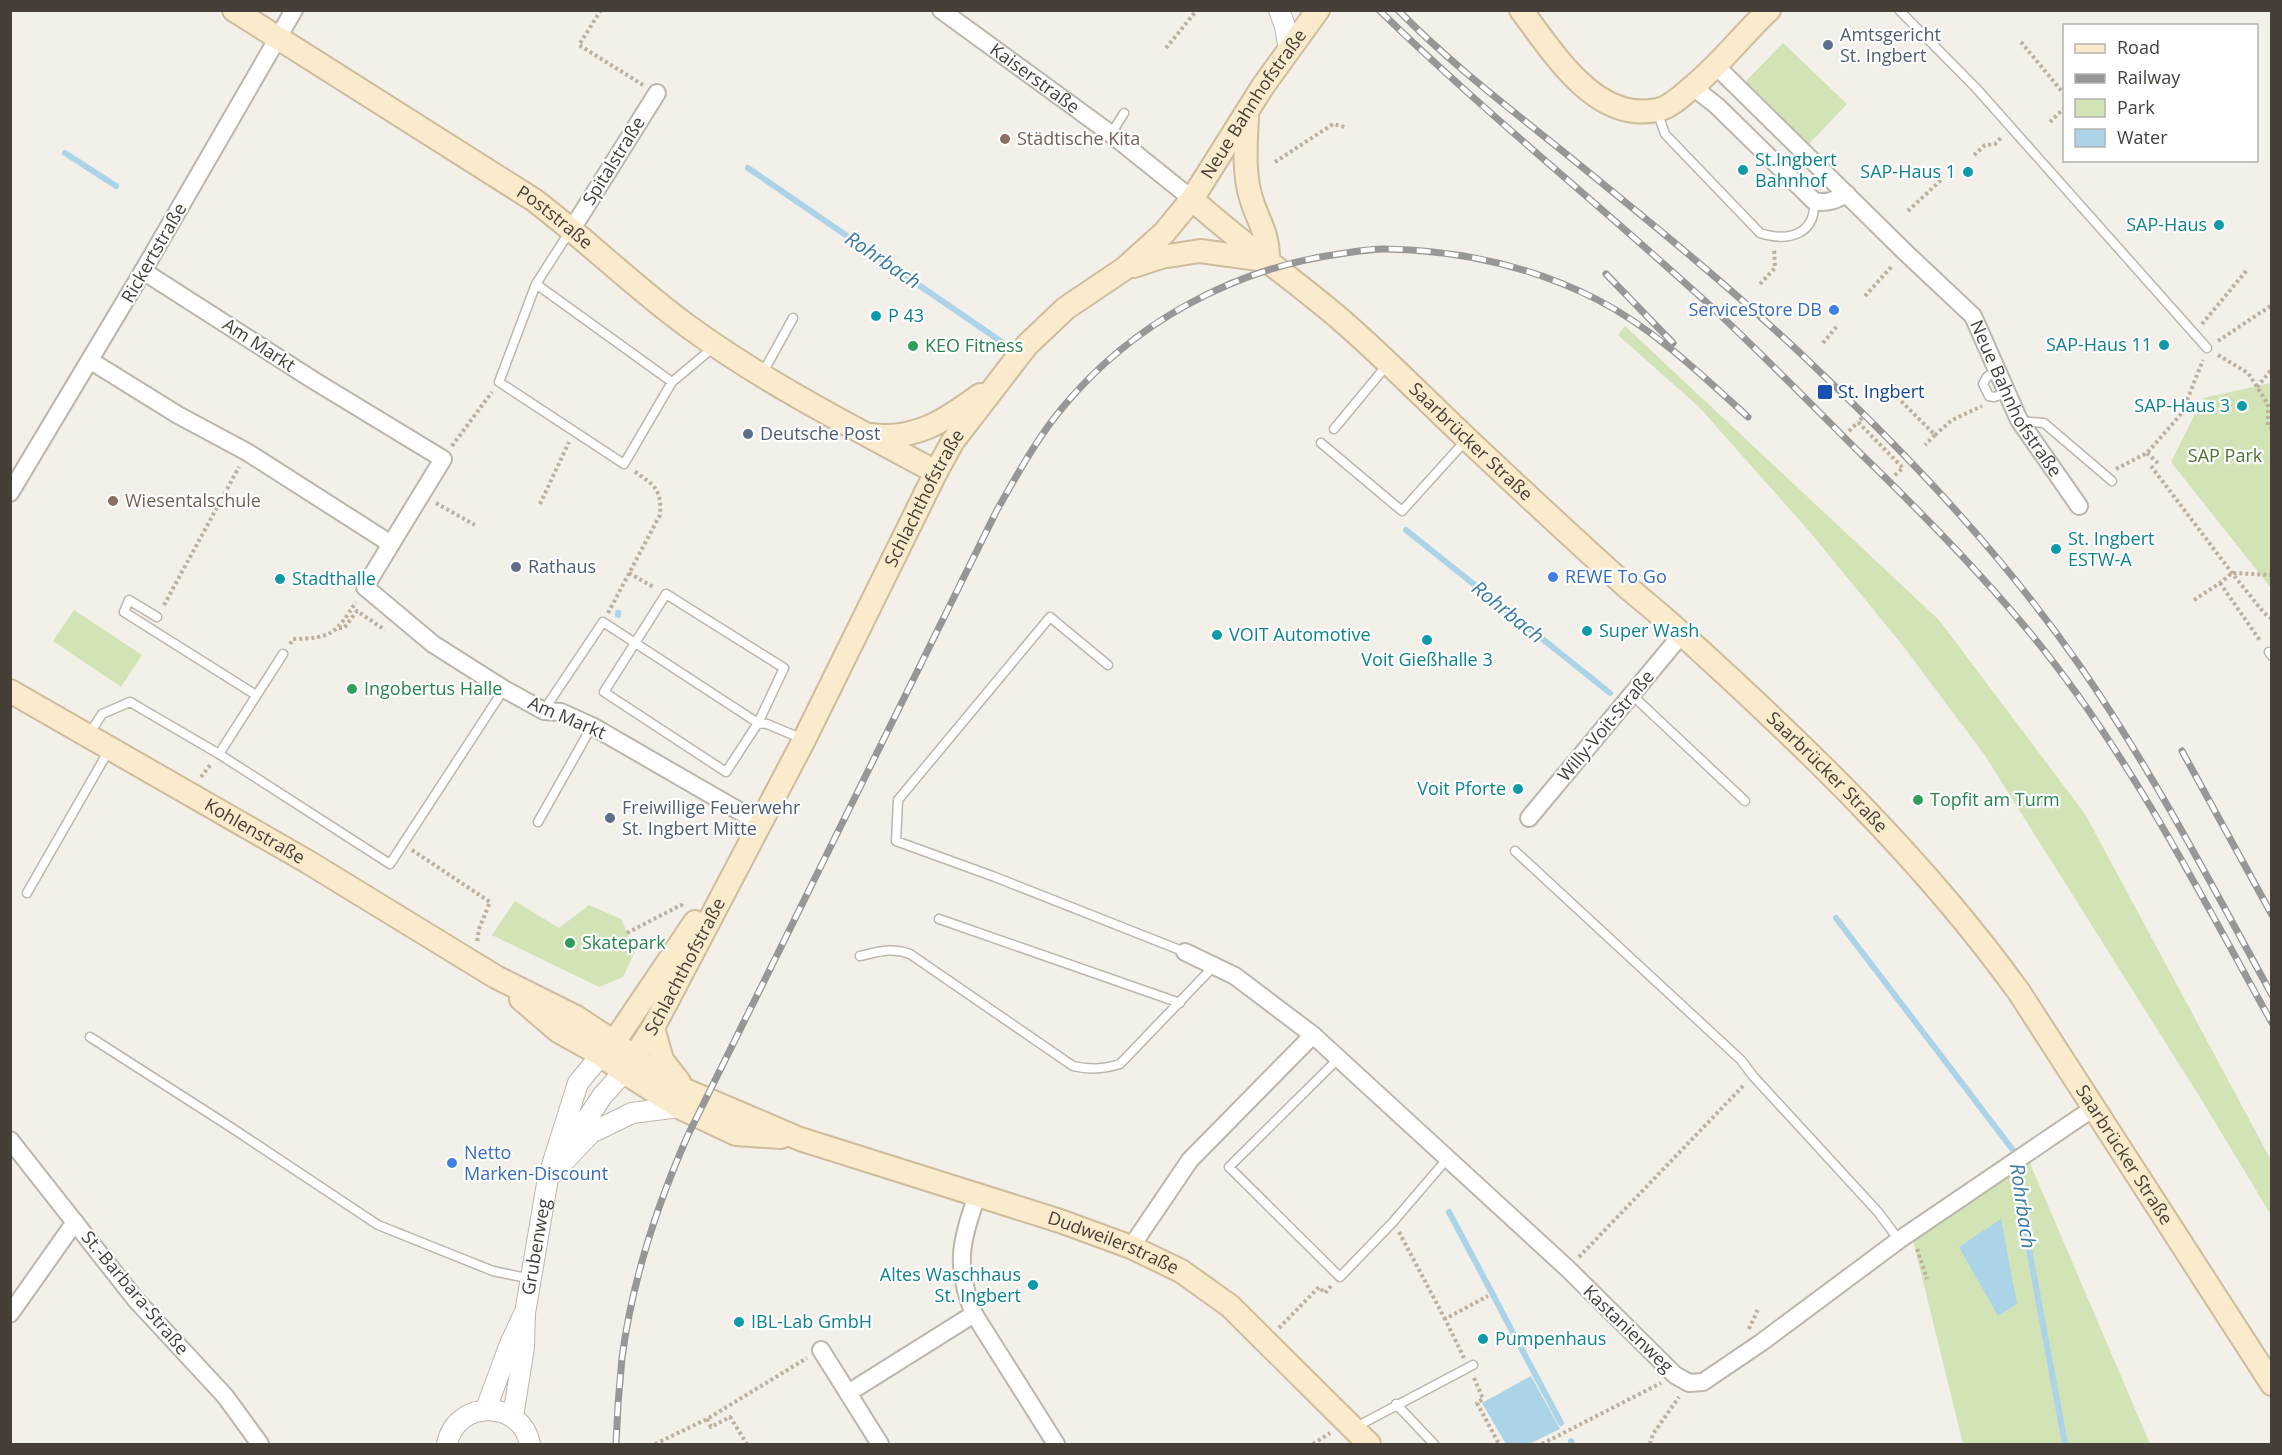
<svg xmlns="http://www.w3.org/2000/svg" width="2282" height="1455" viewBox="0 0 2282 1455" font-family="'Open Sans',sans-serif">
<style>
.green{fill:#d2e3b6}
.water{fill:#abd4e9}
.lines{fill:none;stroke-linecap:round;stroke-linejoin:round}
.stream{stroke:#abd4e9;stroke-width:6}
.service-casing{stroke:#bdb6ac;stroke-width:11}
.minor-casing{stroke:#bdb6ac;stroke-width:20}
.tertiary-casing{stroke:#bdb6ac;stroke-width:22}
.secondary-casing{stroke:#cebd9d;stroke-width:26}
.path{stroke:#beb09f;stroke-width:4;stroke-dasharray:3 3;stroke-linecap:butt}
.service{stroke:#fff;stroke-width:8}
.minor{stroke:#fff;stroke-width:16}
.tertiary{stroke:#fff;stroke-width:20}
.secondary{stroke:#f9ebcc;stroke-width:22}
.rail-casing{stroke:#979797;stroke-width:7}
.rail{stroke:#fff;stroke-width:4.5;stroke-dasharray:14;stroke-linecap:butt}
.service-dot{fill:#5c6f8a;stroke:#fff;stroke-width:2}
.education-dot{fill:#8d6e63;stroke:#fff;stroke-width:2}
.culture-dot{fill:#0f9aa8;stroke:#fff;stroke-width:2}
.shop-dot{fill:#3f7fe0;stroke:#fff;stroke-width:2}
.leisure-dot{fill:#2e9e5b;stroke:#fff;stroke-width:2}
.transit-dot{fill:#1a4fb4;stroke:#fff;stroke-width:2}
.labels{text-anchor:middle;stroke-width:4.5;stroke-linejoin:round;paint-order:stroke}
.service-label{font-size:18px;fill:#4e5e75;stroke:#fff;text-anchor:start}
.street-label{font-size:18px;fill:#453f38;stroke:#fff}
.education-label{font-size:18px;fill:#785e54;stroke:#fff;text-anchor:start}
.culture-label{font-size:18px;fill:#0d838f;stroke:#fff;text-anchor:start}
.shop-label{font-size:18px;fill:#366cbe;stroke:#fff;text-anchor:start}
.leisure-label{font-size:18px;fill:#27864d;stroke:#fff;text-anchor:start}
.transit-label{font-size:18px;fill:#164399;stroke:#fff;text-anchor:start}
.park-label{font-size:18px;fill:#4e7231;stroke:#fff}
.water-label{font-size:20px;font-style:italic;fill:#397ba0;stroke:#fff}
</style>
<rect width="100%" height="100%" fill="#f3efe9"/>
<path class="green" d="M1783,43L1847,104L1809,144L1745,82Z
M1625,326L1939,620L2085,814L2271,1160V1215L2201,1099L1984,754L1904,647L1810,532L1699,407L1618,335Z
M2271,383H2272L2271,588L2171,462L2203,398Z
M74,610L142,655L121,687L53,641Z
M515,901L559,928L589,905L621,919L635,951L623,977L599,987L492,935Z
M2026,1154L2150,1444H1963L1911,1232Z"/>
<path class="water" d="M2001,1219L2017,1304L1998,1316L1959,1247Z
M1531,1376L1560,1429L1529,1444H1506L1482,1403Z"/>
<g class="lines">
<path class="stream" d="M65,153L116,186
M748,168L1015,351
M1406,530L1610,693
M618,613V615
M1836,918L2019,1158L2022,1211L2065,1444
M1449,1212L1561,1423
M1571,1441L1572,1444"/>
<g class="service-casing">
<path id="service" d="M1899,10L1976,88L2207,348
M1657,111L1665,134L1760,233C1788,242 1816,235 1814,201
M1111,134L1124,113
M570,231L536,284L499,382L624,464L672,382L715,346
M536,284L672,382
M1997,371L1987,377L1983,384L1989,396L1994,397L2007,393
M762,374L793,318
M2019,421L2044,423L2112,481
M1334,429L1387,365
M1321,443L1402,511L1467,439
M666,594L784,668L758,723L726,772L604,692Z
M157,617L129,600L124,612L256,695
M2269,652L2272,656
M1108,665L1050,617L898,800L896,841L995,877L1185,952
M1632,695L1745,801
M544,710L603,622L758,723L767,724L803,739
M88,736L102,714L130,702L219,754L390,864L504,689
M219,754L283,654
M538,822L592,726
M1515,851L1741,1060L1753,1076L1878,1212L1899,1240
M27,893L109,750
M939,919L1180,1003
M860,956C878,952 892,947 910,954L1073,1066C1090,1070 1103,1069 1120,1064L1214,966
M90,1037L232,1128L378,1225L493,1271L531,1279
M1339,1058L1229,1167L1340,1277L1393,1222L1447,1159
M1396,1404L1434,1444
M1354,1428L1473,1365"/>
</g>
<g class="minor-casing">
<g id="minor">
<path id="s1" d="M941,10L1111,134L1192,199"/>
<path id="s2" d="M1715,65L1906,253L1973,316L2019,420L2079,506"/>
<path d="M1693,87L1717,106L1814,201C1827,204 1835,200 1847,194"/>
<path d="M572,229L657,93"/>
<path d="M91,361L178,415L247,452L391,544L443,459L313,380L143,271"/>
<path d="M10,493L143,271L294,10"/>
<path d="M391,544L365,587L433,644L504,689L544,711L561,712L592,726L760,823"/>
<path d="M1529,818L1682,634"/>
<path d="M1185,952L1235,976L1313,1035L1568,1269L1675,1375L1689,1383L1703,1382L1762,1342L1899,1240L2095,1107"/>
<path d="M10,1140L136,1300L225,1396L260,1444"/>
<path d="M977,1196C960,1242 955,1267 974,1314L1056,1444"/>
<path d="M1131,1247L1190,1160L1313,1035"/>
<path d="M10,1314L75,1222"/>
<path d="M821,1350L880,1444"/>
<path d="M848,1393L974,1314"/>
</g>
</g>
<g class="tertiary-casing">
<g id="tertiary">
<path d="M1279,10L1285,26L1289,50"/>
<path d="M572,1141L603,1095L624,1072"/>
<path d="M552,1174L591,1133L632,1113L679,1107"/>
<path d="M486,1409L510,1344L522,1318"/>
<path id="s3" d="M513,1417L524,1347L525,1313L548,1178L578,1083L601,1055"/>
<path d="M447,1444C456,1399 521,1399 530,1444"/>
</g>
</g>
<g class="secondary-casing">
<g id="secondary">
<path id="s4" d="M234,10L534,200C587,240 635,288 689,327C766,383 852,427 936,472"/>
<path d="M1521,10C1553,52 1595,123 1657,110C1669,108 1682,96 1691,88C1720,65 1742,35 1769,10"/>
<path d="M1247,115C1246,142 1243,172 1251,198C1258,222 1269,234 1268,260"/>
<path id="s5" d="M1192,199C1239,242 1292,278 1340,319C1384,357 1424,398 1466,438C1519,488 1573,538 1627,587C1646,603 1666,619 1684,636C1805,746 1923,859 2019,992L2272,1384"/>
<path d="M1134,266L1161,257L1200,251L1266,260"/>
<path d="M871,435C915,441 946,420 980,395"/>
<path id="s6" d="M10,691L308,862L496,977L576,1017L614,1042L655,1074L685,1090L800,1139L1060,1221L1131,1247L1181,1271L1230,1306L1369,1444"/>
<path d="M521,999L558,1031L601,1055L624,1072L679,1107L736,1134L781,1137"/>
<path d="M653,1028L662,1060L679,1082"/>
<path d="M604,1052L614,1042L695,922"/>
<path id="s7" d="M624,1072L653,1028L804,740L936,472L953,441L1027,345L1066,308L1124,269L1164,233L1192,199L1263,86L1318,10"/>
</g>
</g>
<path class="path" d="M601,10L579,45L643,85
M2021,42L2064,94
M1166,48L1197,10
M2050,122L2064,108
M1974,155L1985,145L1995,144L2002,137
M1275,162L1333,124L1345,127
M1908,211L1941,180
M1760,284L1775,268L1774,248
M1865,296L1893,265
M2202,324L2247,270
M2218,341L2272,305
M1823,343L1837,326
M2218,355L2248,373L2268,404V426L2272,429
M2257,387L2272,369
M1880,400L1890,390L1935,435L1925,445
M1862,418L1858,422L1903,468L1894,476
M1849,431L1858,422
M1935,435L1952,420L1982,406
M452,446L492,392
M2147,453L2159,464
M2151,466L2232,573L2264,613L2272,619
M2116,469L2147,453L2182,413L2203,360
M436,503L475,525
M540,504L569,442
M629,573L655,588
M2220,583L2261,642
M2194,600L2220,583L2232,573L2272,575
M164,605L239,467
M608,613L660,515C662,489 654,485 634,471
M339,628H344L357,611L385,630
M290,644L293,639C333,638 335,634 356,602
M201,777L211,764
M412,850L490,902L479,929L477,942
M627,933L681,905L683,906
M1399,1232L1445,1319
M1917,1249L1927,1279
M1579,1257L1744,1085
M1279,1328L1319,1287L1325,1293L1332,1285
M1749,1329L1759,1307
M1464,1358L1445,1319L1488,1296
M1474,1378L1483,1399L1477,1403L1499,1444
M707,1419L711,1427L730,1417L747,1444
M655,1444L707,1419L807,1358
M1313,1444L1330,1433
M1542,1444L1661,1383
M1650,1444L1653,1434L1679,1397"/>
<use href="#service" class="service"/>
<use href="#minor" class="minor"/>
<use href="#tertiary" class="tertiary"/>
<use href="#secondary" class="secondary"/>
<g class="rail-casing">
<path id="rail" d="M1379,10C1487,115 1605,209 1716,311C1766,358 1814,407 1862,455C1921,512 1979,571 2031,634C2128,752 2198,890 2272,1023
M1398,10C1448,61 1505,105 1560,149C1649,221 1737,292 1819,371C1915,462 2004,557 2080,666C2152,770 2211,884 2272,995
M1606,274L1673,343
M2182,751L2272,915
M616,1444C617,1416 619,1387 622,1358C632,1281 657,1205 688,1135L997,510C1017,475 1037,438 1063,407C1132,324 1232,269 1339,254C1353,252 1369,249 1384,249C1459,250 1531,266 1598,300C1654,329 1702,375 1748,417"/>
</g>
<use href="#rail" class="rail"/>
</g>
<g class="service-dot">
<circle cx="1828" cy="45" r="6"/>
<circle cx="748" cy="434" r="6"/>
<circle cx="516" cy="567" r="6"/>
<circle cx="610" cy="818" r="6"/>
</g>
<g class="education-dot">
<circle cx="1005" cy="139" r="6"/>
<circle cx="113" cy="501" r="6"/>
</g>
<g class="culture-dot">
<circle cx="1743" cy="170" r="6"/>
<circle cx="1968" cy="172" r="6"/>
<circle cx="2219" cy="225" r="6"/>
<circle cx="876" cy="316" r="6"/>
<circle cx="2164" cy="345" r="6"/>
<circle cx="2242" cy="406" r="6"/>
<circle cx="2056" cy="549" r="6"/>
<circle cx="280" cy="579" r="6"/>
<circle cx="1587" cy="631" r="6"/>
<circle cx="1217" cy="635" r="6"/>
<circle cx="1427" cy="640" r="6"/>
<circle cx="1518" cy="789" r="6"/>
<circle cx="1033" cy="1285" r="6"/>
<circle cx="739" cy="1322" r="6"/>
<circle cx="1483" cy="1339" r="6"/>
</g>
<g class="shop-dot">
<circle cx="1834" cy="310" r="6"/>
<circle cx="1553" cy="577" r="6"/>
<circle cx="452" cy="1163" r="6"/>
</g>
<g class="leisure-dot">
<circle cx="913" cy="346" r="6"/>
<circle cx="352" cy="689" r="6"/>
<circle cx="1918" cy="800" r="6"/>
<circle cx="570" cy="943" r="6"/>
</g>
<rect class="transit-dot" x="1817" y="384" width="16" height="16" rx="3"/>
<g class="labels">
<g class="service-label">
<text x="1840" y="41">Amtsgericht<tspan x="1840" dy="21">St. Ingbert</tspan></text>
<text x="760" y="440">Deutsche Post</text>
<text x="528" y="573">Rathaus</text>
<text x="622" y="814">Freiwillige Feuerwehr<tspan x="622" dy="21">St. Ingbert Mitte</tspan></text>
</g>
<g class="street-label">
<text dy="6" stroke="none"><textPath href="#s1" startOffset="116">Kaiserstraße</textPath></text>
<text dy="6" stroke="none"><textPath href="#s7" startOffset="1168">Neue Bahnhofstraße</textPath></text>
<text transform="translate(614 161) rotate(-58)" y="6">Spitalstraße</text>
<text dy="6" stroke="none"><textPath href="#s4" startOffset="382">Poststraße</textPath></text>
<text transform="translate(154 253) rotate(-60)" y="6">Rickertstraße</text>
<text transform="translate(259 345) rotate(33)" y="6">Am Markt</text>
<text dy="6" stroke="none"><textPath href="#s2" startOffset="453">Neue Bahnhofstraße</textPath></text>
<text dy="6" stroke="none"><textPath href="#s5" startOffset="370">Saarbrücker Straße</textPath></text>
<text dy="6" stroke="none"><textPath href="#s7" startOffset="648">Schlachthofstraße</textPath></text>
<text transform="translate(567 718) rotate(23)" y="6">Am Markt</text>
<text transform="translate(1606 726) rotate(-50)" y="6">Willy-Voit-Straße</text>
<text dy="6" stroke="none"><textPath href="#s5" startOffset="856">Saarbrücker Straße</textPath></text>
<text dy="6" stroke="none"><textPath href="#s6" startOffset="282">Kohlenstraße</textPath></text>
<text dy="6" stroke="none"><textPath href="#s7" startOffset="122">Schlachthofstraße</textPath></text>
<text dy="6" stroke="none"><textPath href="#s5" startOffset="1342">Saarbrücker Straße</textPath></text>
<text dy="6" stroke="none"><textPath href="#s6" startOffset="1240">Dudweilerstraße</textPath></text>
<text dy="6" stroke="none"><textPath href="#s3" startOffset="172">Grubenweg</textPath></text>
<text transform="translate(135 1293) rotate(50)" y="6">St.-Barbara-Straße</text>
<text transform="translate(1628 1329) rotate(44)" y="6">Kastanienweg</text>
</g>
<g class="education-label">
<text x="1017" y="145">Städtische Kita</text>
<text x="125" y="507">Wiesentalschule</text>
</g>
<g class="culture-label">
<text x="1755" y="166">St.Ingbert<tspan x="1755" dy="21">Bahnhof</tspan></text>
<text x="1956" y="178" text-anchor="end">SAP-Haus 1</text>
<text x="2207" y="231" text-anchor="end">SAP-Haus</text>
<text x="888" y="322">P 43</text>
<text x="2152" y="351" text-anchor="end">SAP-Haus 11</text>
<text x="2230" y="412" text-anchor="end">SAP-Haus 3</text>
<text x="2068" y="545">St. Ingbert<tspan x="2068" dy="21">ESTW-A</tspan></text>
<text x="292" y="585">Stadthalle</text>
<text x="1599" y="637">Super Wash</text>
<text x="1229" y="641">VOIT Automotive</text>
<text x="1427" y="666" text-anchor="middle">Voit Gießhalle 3</text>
<text x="1506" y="795" text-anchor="end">Voit Pforte</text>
<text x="1021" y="1281" text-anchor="end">Altes Waschhaus<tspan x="1021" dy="21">St. Ingbert</tspan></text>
<text x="751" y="1328">IBL-Lab GmbH</text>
<text x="1495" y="1345">Pumpenhaus</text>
</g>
<g class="shop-label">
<text x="1822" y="316" text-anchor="end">ServiceStore DB</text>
<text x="1565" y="583">REWE To Go</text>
<text x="464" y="1159">Netto<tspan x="464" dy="21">Marken-Discount</tspan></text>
</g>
<g class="leisure-label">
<text x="925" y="352">KEO Fitness</text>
<text x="364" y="695">Ingobertus Halle</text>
<text x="1930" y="806">Topfit am Turm</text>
<text x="582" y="949">Skatepark</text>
</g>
<g class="transit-label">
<text x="1838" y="398">St. Ingbert</text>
</g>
<g class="park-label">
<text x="2225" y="462">SAP Park</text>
</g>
<g class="water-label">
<text transform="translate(883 260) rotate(34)" y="7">Rohrbach</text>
<text transform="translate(1508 612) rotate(39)" y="7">Rohrbach</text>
<text transform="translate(2023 1206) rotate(82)" y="7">Rohrbach</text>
</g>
</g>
<rect width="2282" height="1455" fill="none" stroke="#453f38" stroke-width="24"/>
<rect x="2063" y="24" width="195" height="138" fill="#ffffff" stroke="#b5b2af" stroke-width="1.5"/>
<rect x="2075" y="44" width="30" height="9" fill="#f9ebcc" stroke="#b5b2af" stroke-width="1.5"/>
<text x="2117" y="54" font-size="18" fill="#453f38">Road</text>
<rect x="2075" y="74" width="30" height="9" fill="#979797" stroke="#b5b2af" stroke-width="1.5"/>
<text x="2117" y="84" font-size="18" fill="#453f38">Railway</text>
<rect x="2075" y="99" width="30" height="18" fill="#d2e3b6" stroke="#b5b2af" stroke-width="1.5"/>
<text x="2117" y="114" font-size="18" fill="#453f38">Park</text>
<rect x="2075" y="129" width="30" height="18" fill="#abd4e9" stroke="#b5b2af" stroke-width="1.5"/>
<text x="2117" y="144" font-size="18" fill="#453f38">Water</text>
</svg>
